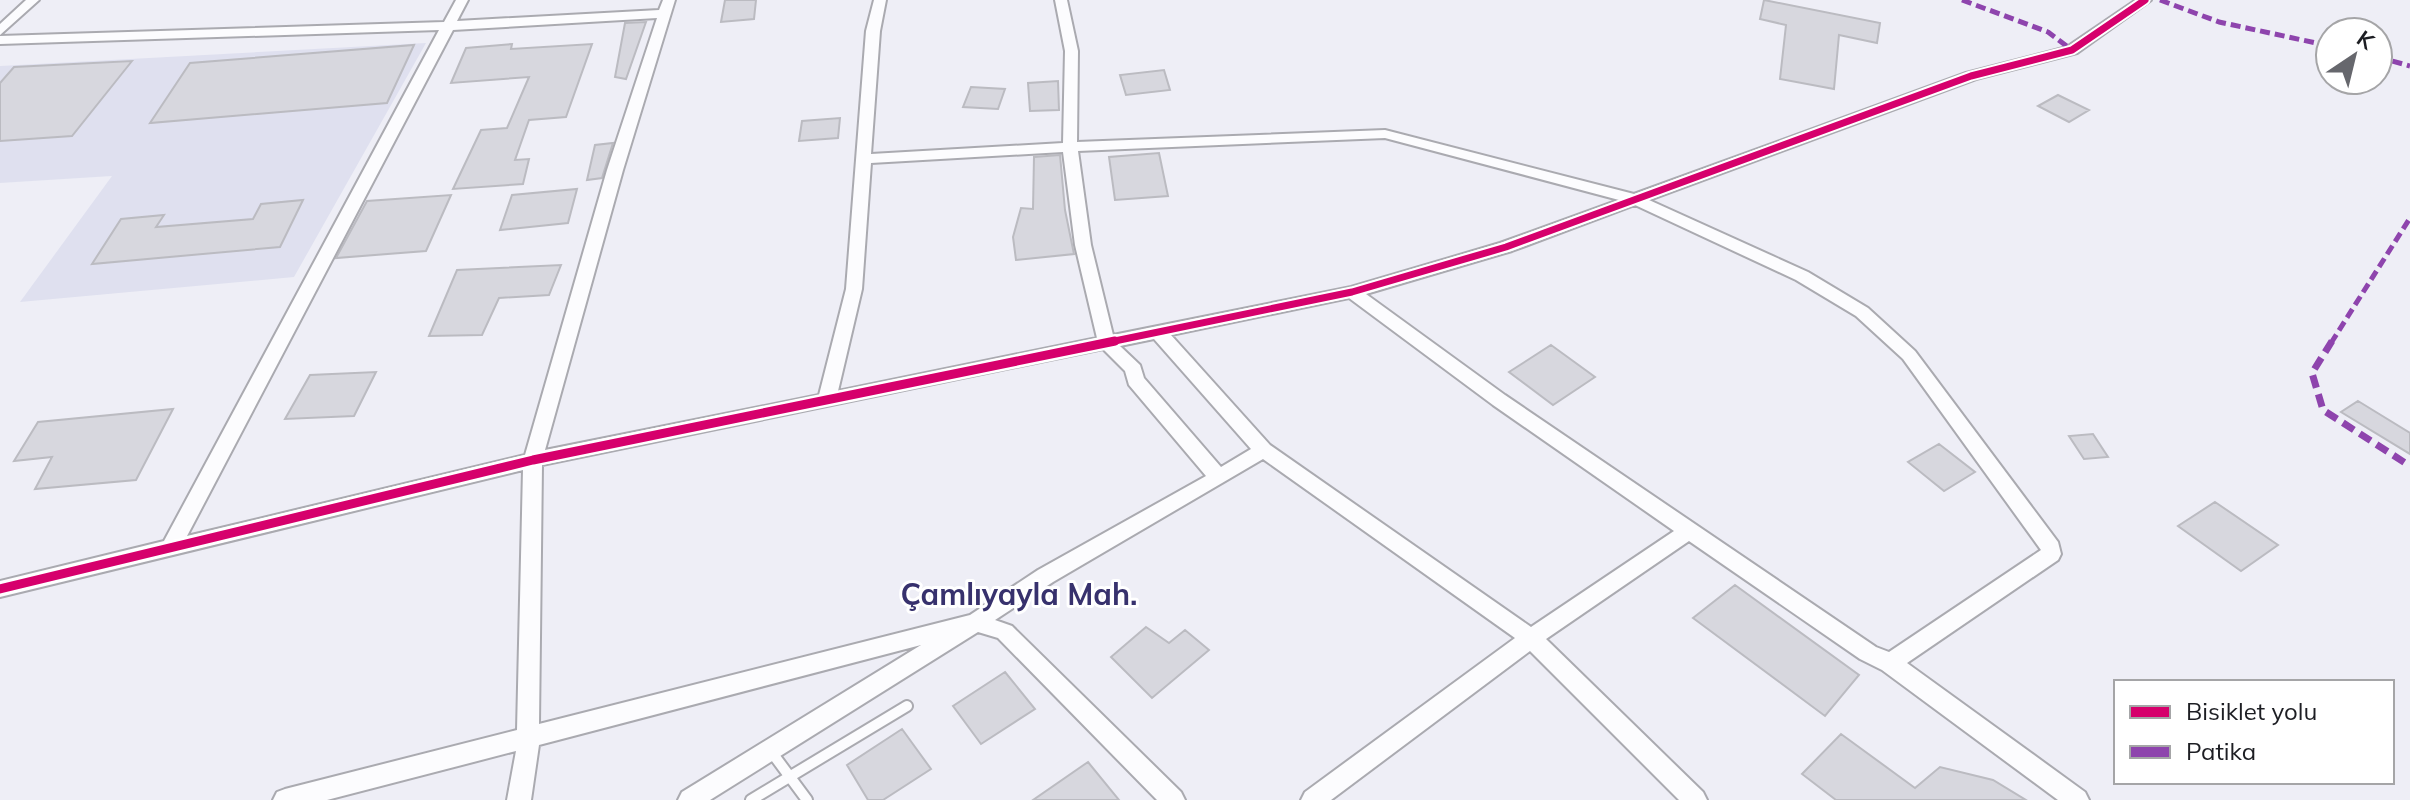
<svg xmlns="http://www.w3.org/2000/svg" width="2410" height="800" viewBox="0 0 2410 800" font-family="Mulish,sans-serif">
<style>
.built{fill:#dfe0ef}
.building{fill:#d7d7de;stroke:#bbbbc1;stroke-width:2}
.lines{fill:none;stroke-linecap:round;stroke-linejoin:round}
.lane-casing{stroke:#aaaab0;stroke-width:14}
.street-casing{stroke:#aaaab0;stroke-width:4}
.lane{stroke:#fcfcfe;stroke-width:10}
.street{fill:#fcfcfe;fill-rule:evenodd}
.quiet-far1{stroke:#8e44ad;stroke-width:5;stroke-dasharray:10 5;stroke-linecap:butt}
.quiet{stroke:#8e44ad;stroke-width:7;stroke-dasharray:13 7;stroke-linecap:butt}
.cycleway-far1-casing{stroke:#fff;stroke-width:11}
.cycleway-casing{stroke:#fff;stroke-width:14}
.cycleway-far1{stroke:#d6006c;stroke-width:7}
.cycleway{stroke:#d6006c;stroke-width:9}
.labels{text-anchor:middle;stroke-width:6;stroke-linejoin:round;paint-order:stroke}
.district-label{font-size:30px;font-weight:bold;fill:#37316d;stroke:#fff}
</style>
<rect width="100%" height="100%" fill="#eeeef6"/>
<path class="built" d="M426,43L294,277L20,302L112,176L0,183V66Z"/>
<path class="building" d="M725,0H756L754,19L721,22Z
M1764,0L1880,23L1877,43L1839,35L1834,89L1780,79L1786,25L1760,19Z
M646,22L626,79L615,77L625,23Z
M512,44L511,49L592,44L566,117L529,120L515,160L529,159L523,184L453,189L481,130L507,128L529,77L451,83L466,48Z
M414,45L387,103L150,123L190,63Z
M132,61L72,136L0,141V83L14,67Z
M1164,70L1170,90L1126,95L1120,75Z
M1058,81L1059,110L1030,111L1028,83Z
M971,87L1005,89L998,109L963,107Z
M2058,95L2089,110L2069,122L2038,106Z
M840,118L838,138L799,141L802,121Z
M613,143L602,178L587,180L595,145Z
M1159,153L1168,196L1115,200L1109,157Z
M1060,155L1065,210L1074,254L1016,260L1013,237L1021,208L1033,209L1034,157Z
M577,189L568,223L500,230L512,195Z
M451,195L426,251L336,258L367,201Z
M303,200L280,247L92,264L121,219L164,215L156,227L253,219L261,204Z
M561,265L549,295L499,298L482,335L429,336L457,270Z
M1551,345L1595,377L1553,405L1509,372Z
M376,372L354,416L285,419L310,375Z
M2358,401L2410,433V454L2341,412Z
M173,409L136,480L35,489L52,457L14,461L38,422Z
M2093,434L2108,457L2084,459L2069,436Z
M1939,444L1975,472L1944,491L1908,462Z
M2215,502L2278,545L2241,571L2178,526Z
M1735,585L1859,675L1825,716L1693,618Z
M1146,627L1169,643L1185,630L1209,650L1152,698L1111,657Z
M1005,672L1035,709L981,744L953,706Z
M902,729L931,769L883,800H868L847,765Z
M1841,734L1915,788L1940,767L1993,780L2026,800H1836L1802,774Z
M1088,762L1119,800H1033Z"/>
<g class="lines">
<g class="lane-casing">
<path id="lane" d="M770,750L807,800
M751,800L907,706"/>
</g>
<g class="street-casing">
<path id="street" d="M26,0H39L0,35V24Z
M456,0H468L457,21L659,10L663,0H675L623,170L545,450L819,395L846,289L866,31L874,0H886L880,31L871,154L1063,143L1065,51L1055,0H1067L1078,51L1077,142L1385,130L1634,194L1966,73L2067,47L2136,0H2151L2077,53L1976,79L1649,200L1808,272L1868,308L1915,351L2058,542L2061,554L2058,560L1907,663L2085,792L2089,800H2058L1882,670L1860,659L1689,541L1546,639L1703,792L1707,800H1679L1530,651L1331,800H1301L1305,792L1515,638L1263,459L1053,582L995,620L1012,626L1181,792L1185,800H1157L998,638L978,632L710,800H678L682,792L921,645L539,745L531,800H507L516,751L327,800H273L277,792L285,789L517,730L523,470L0,597V581L164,541L439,30L0,44V36L444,22ZM657,18L607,170L525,455L187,536L453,30ZM1385,138L1619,200L1500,243L1351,287L1113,335L1091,245L1078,151ZM1063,152L1075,245L1097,338L838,391L862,289L871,163ZM1635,205L1796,280L1856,316L1903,359L2041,550L1889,652L1876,647L1505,395L1366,294L1512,251ZM1349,298L1493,405L1674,531L1531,627L1270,445L1171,335ZM1154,339L1251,449L1221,467L1144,378L1140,365L1120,346ZM1103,349L1125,371L1129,385L1206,476L1038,570L970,615L539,724L542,465Z"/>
</g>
<use href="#lane" class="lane"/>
<use href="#street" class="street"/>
<path class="quiet-far1" d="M1962,0L2048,32L2072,50
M2160,0L2219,22L2330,46
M2378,57L2410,66
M2331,343L2410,218"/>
<path class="quiet" d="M2332,341L2312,373L2323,410L2410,466"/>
<g class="cycleway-far1-casing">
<path id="cycleway-far1" d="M1105,343L1352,292L1506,247L1971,76L2072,50L2145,0"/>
</g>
<g class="cycleway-casing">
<path id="cycleway" d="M0,589L533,460L1115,341"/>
</g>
<use href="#cycleway-far1" class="cycleway-far1"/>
<use href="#cycleway" class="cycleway"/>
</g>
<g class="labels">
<g class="district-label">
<text x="1019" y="605">Çamlıyayla Mah.</text>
</g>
</g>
<rect x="2114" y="680" width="280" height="104" fill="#ffffff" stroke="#a5a5a7" stroke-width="2"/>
<rect x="2130" y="706" width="40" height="12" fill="#d6006c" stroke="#a5a5a7" stroke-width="2"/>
<text x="2186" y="720" font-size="24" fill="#1d1e23">Bisiklet yolu</text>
<rect x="2130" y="746" width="40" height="12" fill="#8e44ad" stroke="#a5a5a7" stroke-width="2"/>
<text x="2186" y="760" font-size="24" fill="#1d1e23">Patika</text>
<g transform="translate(2354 56) rotate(35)"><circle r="38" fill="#ffffff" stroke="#a5a5a7" stroke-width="2"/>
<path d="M0-6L14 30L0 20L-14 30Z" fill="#66676d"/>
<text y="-12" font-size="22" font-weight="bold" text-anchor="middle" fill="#1d1e23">K</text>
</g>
</svg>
